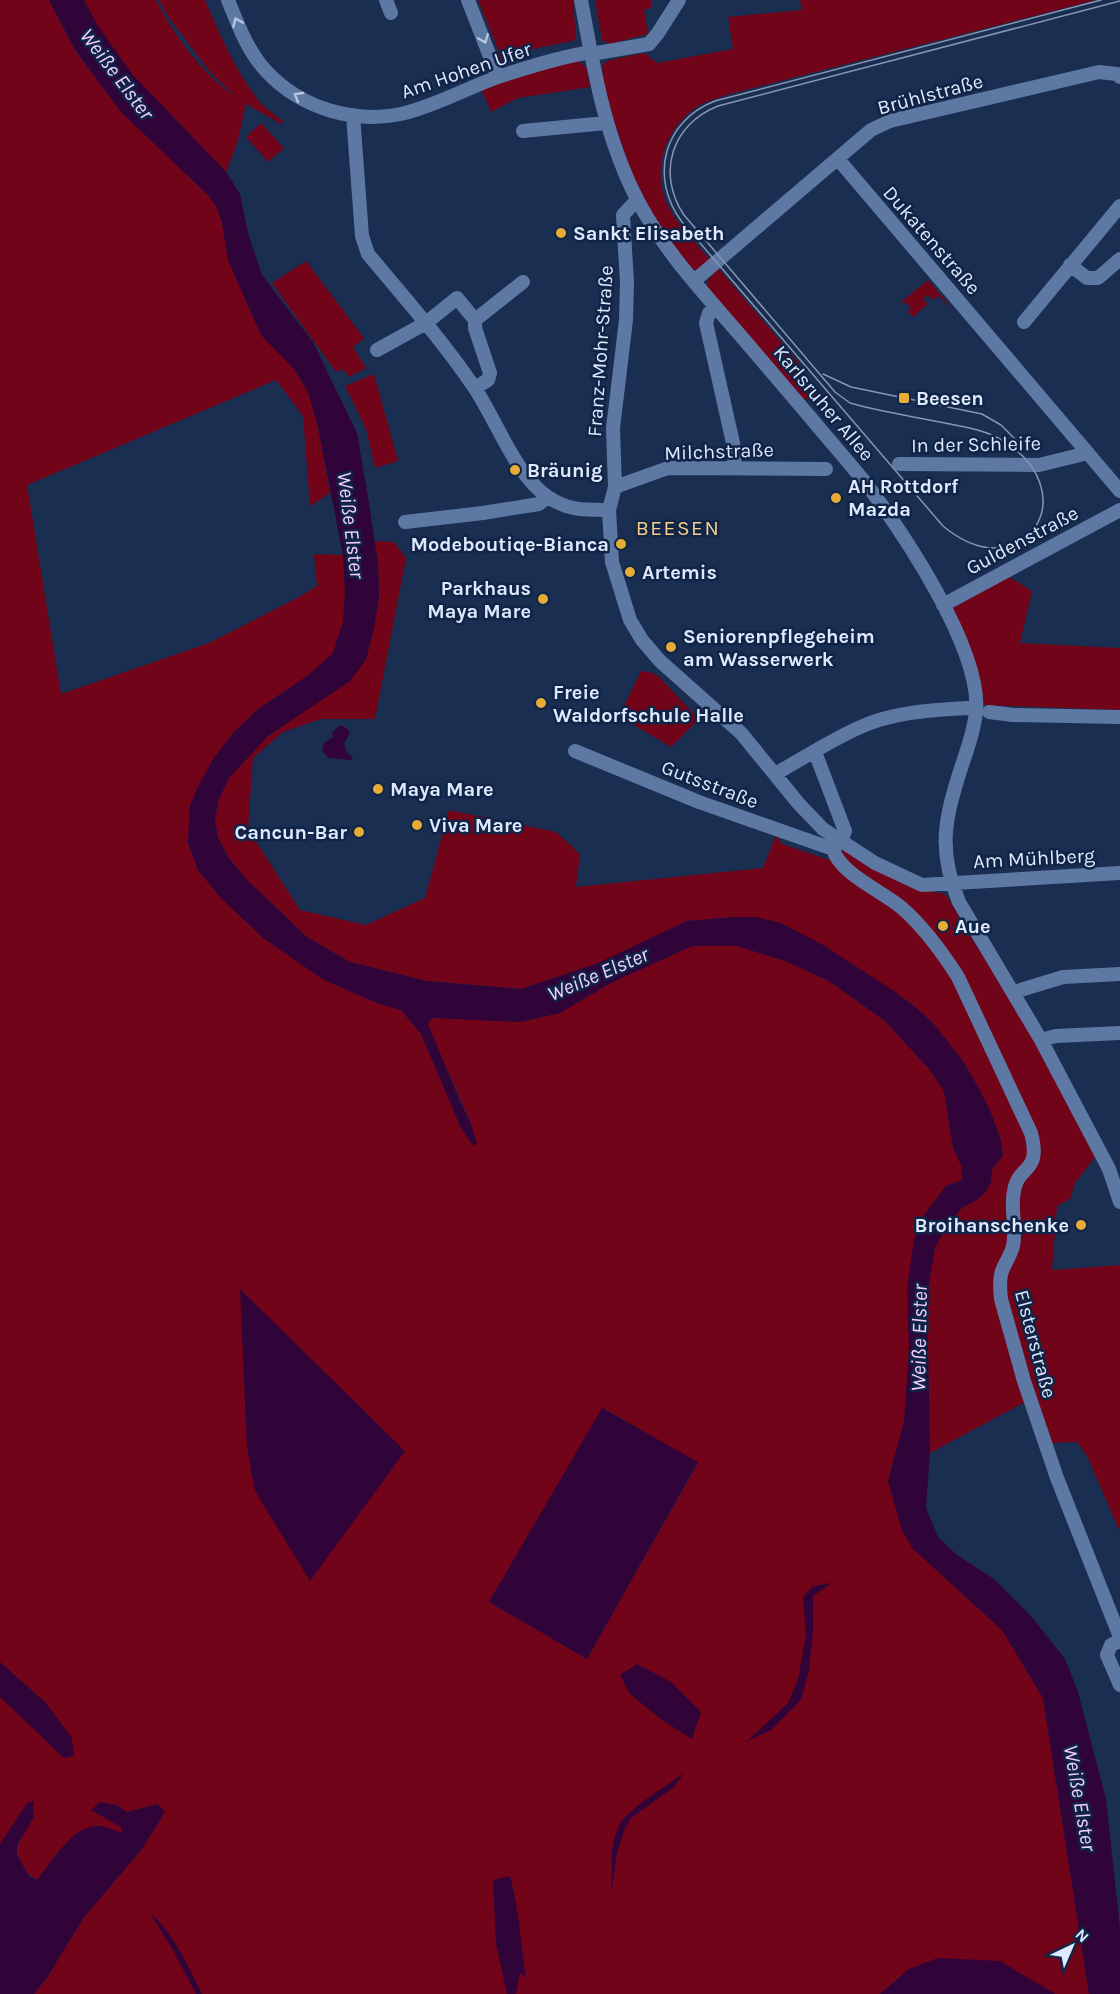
<svg xmlns="http://www.w3.org/2000/svg" width="1120" height="1994" viewBox="0 0 1120 1994" font-family="Karla,sans-serif">
<style>
.green{fill:#710418;fill-rule:evenodd}
.water{fill:#300438}
.lines{fill:none;stroke-linecap:round;stroke-linejoin:round}
.minor{stroke:#5e78a4;stroke-width:14}
.tram{stroke:#8796b1;stroke-width:1.5}
.oneway{stroke:#b8c7e2}
.poi-dot{fill:#e6ac36;stroke:#102447;stroke-width:2}
.labels{text-anchor:middle;stroke-width:5;stroke-linejoin:round;paint-order:stroke}
.street-label{font-size:20px;fill:#dee9fc;stroke:#102447}
.poi-label{font-size:20px;font-weight:bold;fill:#dee9fc;stroke:#102447;text-anchor:start}
.water-label{font-size:21px;font-style:italic;fill:#f6cefe;stroke:#102447}
.neighbourhood-label{font-size:21px;letter-spacing:1.5px;fill:#f6ce87;stroke:#102447}
</style>
<rect width="100%" height="100%" fill="#1a2e52"/>
<path class="green" d="M0,0H49L74,49L121,112L208,195L216,206L222,222L228,260L261,335L294,369L308,392L318,427L330,493L310,506L303,416L276,380L27,485L61,694L209,643L299,597L317,586L314,554L343,555L345,592L343,622L333,653L310,674L257,710L234,732L213,759L197,789L190,806L188,843L198,870L220,897L324,980L377,1003L401,1010L421,1034L461,1128L470,1121L427,1024L432,1017L520,1022L559,1013L611,983L692,946H737L785,961L829,981L885,1021L929,1069L944,1091L953,1148L961,1165L962,1180L946,1186L925,1214L909,1351L904,1422L888,1481L947,1580L1002,1630L1043,1698L1089,1994H1055L909,1969L880,1994H34L48,1976L84,1917L142,1849L158,1804L127,1812L116,1805L100,1802L92,1810L121,1827L122,1834L57,1853L38,1880C29,1876 26,1871 21,1863C12,1846 24,1834 32,1819L5,1837L0,1844ZM603,1408L698,1463L587,1659L489,1602Z
M84,0H156C173,34 203,75 235,96L210,72L167,15L159,0H205C220,35 235,70 258,100C265,108 275,115 283,121L281,124L246,104L237,144L226,172L132,74L98,26Z
M478,0H573L576,38L573,41L537,48L499,61L493,55L499,52Z
M595,0H651V8L644,10L648,34L609,44L602,40Z
M800,0H1096L726,95C718,98 708,101 700,105C666,125 650,170 668,206C678,226 697,244 711,261C706,265 698,272 691,269C678,262 642,195 635,179C627,160 598,80 603,64L610,60L644,53L657,63L733,49L728,17L802,10Z
M578,54L580,63L586,67L590,87L518,98L491,112L480,86Z
M261,123L284,148L268,162L246,137Z
M306,261L364,338L353,347L366,368L349,377L343,369L336,372L272,283Z
M718,268L799,363L796,366L820,394C814,399 808,401 801,398L708,291V280Z
M928,280L952,308L938,296L933,300L928,295L923,299L928,304L913,317L908,312L910,308L908,304L901,302Z
M374,374L398,461L375,468L366,429L345,386Z
M375,541L394,542L406,558L375,719H321L283,732L253,758L248,829L300,910L366,925L425,898L449,810L556,832L580,854L576,887L763,868L776,835L782,844L829,860L842,850L914,889L941,893L947,896L968,933L1019,1013L1095,1157L1075,1183L1070,1199L1057,1206L1052,1270L1120,1265V1532L1087,1456L1077,1442L1052,1443L1046,1427L1023,1403L930,1453L927,1295L935,1248L948,1222L962,1208L978,1199L991,1182L992,1170L1003,1155L1001,1140L989,1108L977,1085L963,1061L933,1023L913,1005L823,945L756,917H734L687,921L596,964L521,989L427,981L350,962L307,937L245,878L228,857L218,837L215,821L218,801L229,778L245,758L268,736L300,713L379,597L378,563Z
M1008,576L1032,591L1020,643L1120,648V710L983,705L979,677L950,610Z
M641,671L653,673L659,677L699,719L671,747L619,716Z"/>
<path class="water" d="M49,0H84L98,26L132,74L226,172L240,194L248,233L262,275L313,342L357,433L368,497L378,563L379,597L374,628L366,660L350,681L268,736L229,778L218,801L215,821L218,837L228,857L245,878L307,937L350,962L427,981L521,989L596,964L687,921L734,917H756L781,923L823,945L891,989L913,1005L933,1023L963,1061L977,1085L989,1108L1001,1140L1003,1155L992,1170L991,1182L986,1192L978,1199L962,1208L949,1222L935,1248L927,1295L930,1453L926,1508L938,1537L957,1555L994,1579L1031,1616L1065,1659L1078,1692L1106,1799L1120,1928V1994H1089L1043,1698L1002,1630L913,1549L902,1531L888,1481L904,1421L909,1351L907,1287L914,1240L925,1214L946,1186L962,1180L961,1165L953,1148L944,1091L929,1069L885,1021L829,981L785,961L737,946H692L611,983L560,1013L520,1022L432,1018L428,1024L460,1101L470,1121L477,1143L473,1146L461,1128L421,1034L401,1010L377,1003L324,980L263,938L220,897L198,870L188,843L190,806L197,789L213,759L234,732L257,710L310,674L333,653L343,622L345,592L343,555L318,427L308,392L294,369L261,335L228,260L222,222L216,206L208,195L121,112L74,48Z
M341,725L349,730V735L344,743L347,752L353,758L351,760L329,758L322,751L324,743L333,737L332,735L333,731Z
M240,1289L405,1451L310,1581L255,1491L247,1447Z
M602,1408L698,1462L587,1659L489,1602Z
M832,1583L813,1596V1632L809,1671L801,1700L771,1730L746,1742L788,1703L798,1679L806,1636L803,1597L813,1586Z
M0,1662L45,1702L72,1738L74,1756L64,1758L0,1697Z
M637,1664L671,1682L701,1712L692,1739L662,1720L630,1694L620,1675Z
M684,1773L674,1787L631,1818L624,1831L617,1853L612,1890C612,1869 609,1845 619,1826C627,1809 668,1785 684,1773Z
M34,1801L33,1819L17,1845V1855L29,1876L37,1880C52,1862 73,1824 99,1826C106,1826 115,1831 122,1833L121,1827L91,1810L100,1802L116,1805L127,1812L158,1804L165,1812L142,1849L84,1917L48,1976L34,1994H0V1844L27,1803Z
M510,1876C519,1909 521,1944 526,1978L520,1973L516,1994H507L496,1944L493,1880Z
M150,1913C174,1934 188,1966 202,1994H196L174,1952Z
M938,1958L1000,1961L1055,1994H880L909,1969Z"/>
<g class="lines">
<path class="minor" d="M228,0C238,25 248,52 267,72C301,108 355,125 405,113C437,105 467,88 498,77C528,67 560,57 591,52
M386,0L391,13
M468,0L498,77
M581,0C594,70 605,138 638,201C664,251 704,293 740,335C782,384 823,432 864,481C902,531 982,649 976,712C974,730 968,748 962,765C945,818 937,849 959,902L1041,1040L1109,1169L1120,1202
M591,54L649,44L658,33L679,0
M353,115L362,236L368,254C404,297 442,340 474,387C496,419 515,475 548,497C569,511 585,510 609,510
M523,131L606,123
M838,159L1120,491
M637,200L623,215L627,283L626,320L613,428L615,487L609,510L612,562L630,620L642,640L660,661L741,733L799,804L823,829L875,863L922,885L1120,873
M1070,265L1087,278H1098L1120,259
M694,281L871,130L890,121L1099,72L1117,74L1120,77
M716,307L709,313L706,323L733,443L735,468
M475,320L523,282
M1024,322L1120,206
M377,350L426,323L457,298L475,320V328L490,373L488,380L475,388
M899,464L1039,465L1088,453
M615,487L668,468L826,469
M405,522L483,513L539,504L547,497
M943,605L1120,510
M989,712L1013,715L1120,717
M575,751L699,802L833,849
M815,752L845,831L843,836L833,849C840,874 882,891 902,908C925,928 942,952 958,977L1031,1133C1042,1174 1018,1164 1014,1191C1010,1209 1017,1227 1013,1246C1011,1255 1005,1263 1002,1271C999,1280 1000,1290 1001,1299L1024,1381L1057,1478L1120,1637
M775,774C802,759 828,742 856,729C891,712 931,710 969,708
M1014,992L1063,977L1120,974
M1041,1040L1056,1036L1120,1033
M1120,1641L1111,1645L1107,1655L1120,1685"/>
<path class="tram" d="M1101,0L715,101C663,121 649,178 682,222L943,526C1025,594 1090,488 998,438C982,429 963,427 945,423C918,418 892,413 865,407L850,403L835,392L684,215C656,173 672,124 718,106L1120,1
M823,374L851,387L982,414L1001,425L1026,450"/>
</g>
<defs><path id="oneway-chevron" d="M-2-3.5L2.5 0L-2 3.5" fill="none" stroke-width="1.6" stroke-linecap="round" stroke-linejoin="round" transform="scale(1.5)"/></defs>
<g class="oneway">
<use href="#oneway-chevron" transform="translate(237 22) rotate(-113)"/>
<use href="#oneway-chevron" transform="translate(484 39) rotate(68)"/>
<use href="#oneway-chevron" transform="translate(298 96) rotate(-150)"/>
</g>
<g class="poi-dot">
<circle cx="561" cy="233" r="6"/>
<rect x="898" y="392" width="12" height="12" rx="3"/>
<circle cx="515" cy="470" r="6"/>
<circle cx="836" cy="498" r="6"/>
<circle cx="621" cy="544" r="6"/>
<circle cx="630" cy="572" r="6"/>
<circle cx="543" cy="599" r="6"/>
<circle cx="671" cy="647" r="6"/>
<circle cx="541" cy="703" r="6"/>
<circle cx="378" cy="789" r="6"/>
<circle cx="417" cy="825" r="6"/>
<circle cx="359" cy="832" r="6"/>
<circle cx="943" cy="926" r="6"/>
<circle cx="1081" cy="1225" r="6"/>
</g>
<g class="labels">
<g class="street-label">
<text transform="translate(466 70) rotate(-19)" y="7">Am Hohen Ufer</text>
<text transform="translate(930 94) rotate(-15)" y="7">Brühlstraße</text>
<text transform="translate(932 240) rotate(49)" y="7">Dukatenstraße</text>
<text transform="translate(600 351) rotate(-86)" y="7">Franz-Mohr-Straße</text>
<text transform="translate(824 403) rotate(50)" y="7">Karlsruher Allee</text>
<text transform="translate(976 444) rotate(-1)" y="7">In der Schleife</text>
<text transform="translate(719 451) rotate(-2)" y="7">Milchstraße</text>
<text transform="translate(1022 540) rotate(-28)" y="7">Guldenstraße</text>
<text transform="translate(710 784) rotate(21)" y="7">Gutsstraße</text>
<text transform="translate(1034 858) rotate(-3)" y="7">Am Mühlberg</text>
<text transform="translate(1036 1344) rotate(75)" y="7">Elsterstraße</text>
</g>
<g class="poi-label">
<text x="573" y="240">Sankt Elisabeth</text>
<text x="916" y="405">Beesen</text>
<text x="527" y="477">Bräunig</text>
<text x="848" y="493">AH Rottdorf<tspan x="848" dy="23">Mazda</tspan></text>
<text x="609" y="551" text-anchor="end">Modeboutiqe-Bianca</text>
<text x="642" y="579">Artemis</text>
<text x="531" y="595" text-anchor="end">Parkhaus<tspan x="531" dy="23">Maya Mare</tspan></text>
<text x="683" y="643">Seniorenpflegeheim<tspan x="683" dy="23">am Wasserwerk</tspan></text>
<text x="553" y="699">Freie<tspan x="553" dy="23">Waldorfschule Halle</tspan></text>
<text x="390" y="796">Maya Mare</text>
<text x="429" y="832">Viva Mare</text>
<text x="347" y="839" text-anchor="end">Cancun-Bar</text>
<text x="955" y="933">Aue</text>
<text x="1069" y="1232" text-anchor="end">Broihanschenke</text>
</g>
<g class="water-label">
<text transform="translate(117 74) rotate(53)" y="7">Weiße Elster</text>
<text transform="translate(351 525) rotate(83)" y="7">Weiße Elster</text>
<text transform="translate(598 974) rotate(-23)" y="7">Weiße Elster</text>
<text transform="translate(919 1338) rotate(-89)" y="7">Weiße Elster</text>
<text transform="translate(1080 1798) rotate(80)" y="7">Weiße Elster</text>
</g>
<g class="neighbourhood-label">
<text x="678" y="535">BEESEN</text>
</g>
</g>
<g transform="translate(1072 1946) rotate(44)" stroke="#102447" stroke-width="4.5" paint-order="stroke">
<path d="M0-4.5L10 22L0 15L-10 22Z" fill="#dee9fc"/>
<text y="-9" font-size="16" font-weight="bold" text-anchor="middle" fill="#dee9fc">N</text>
</g>
</svg>
